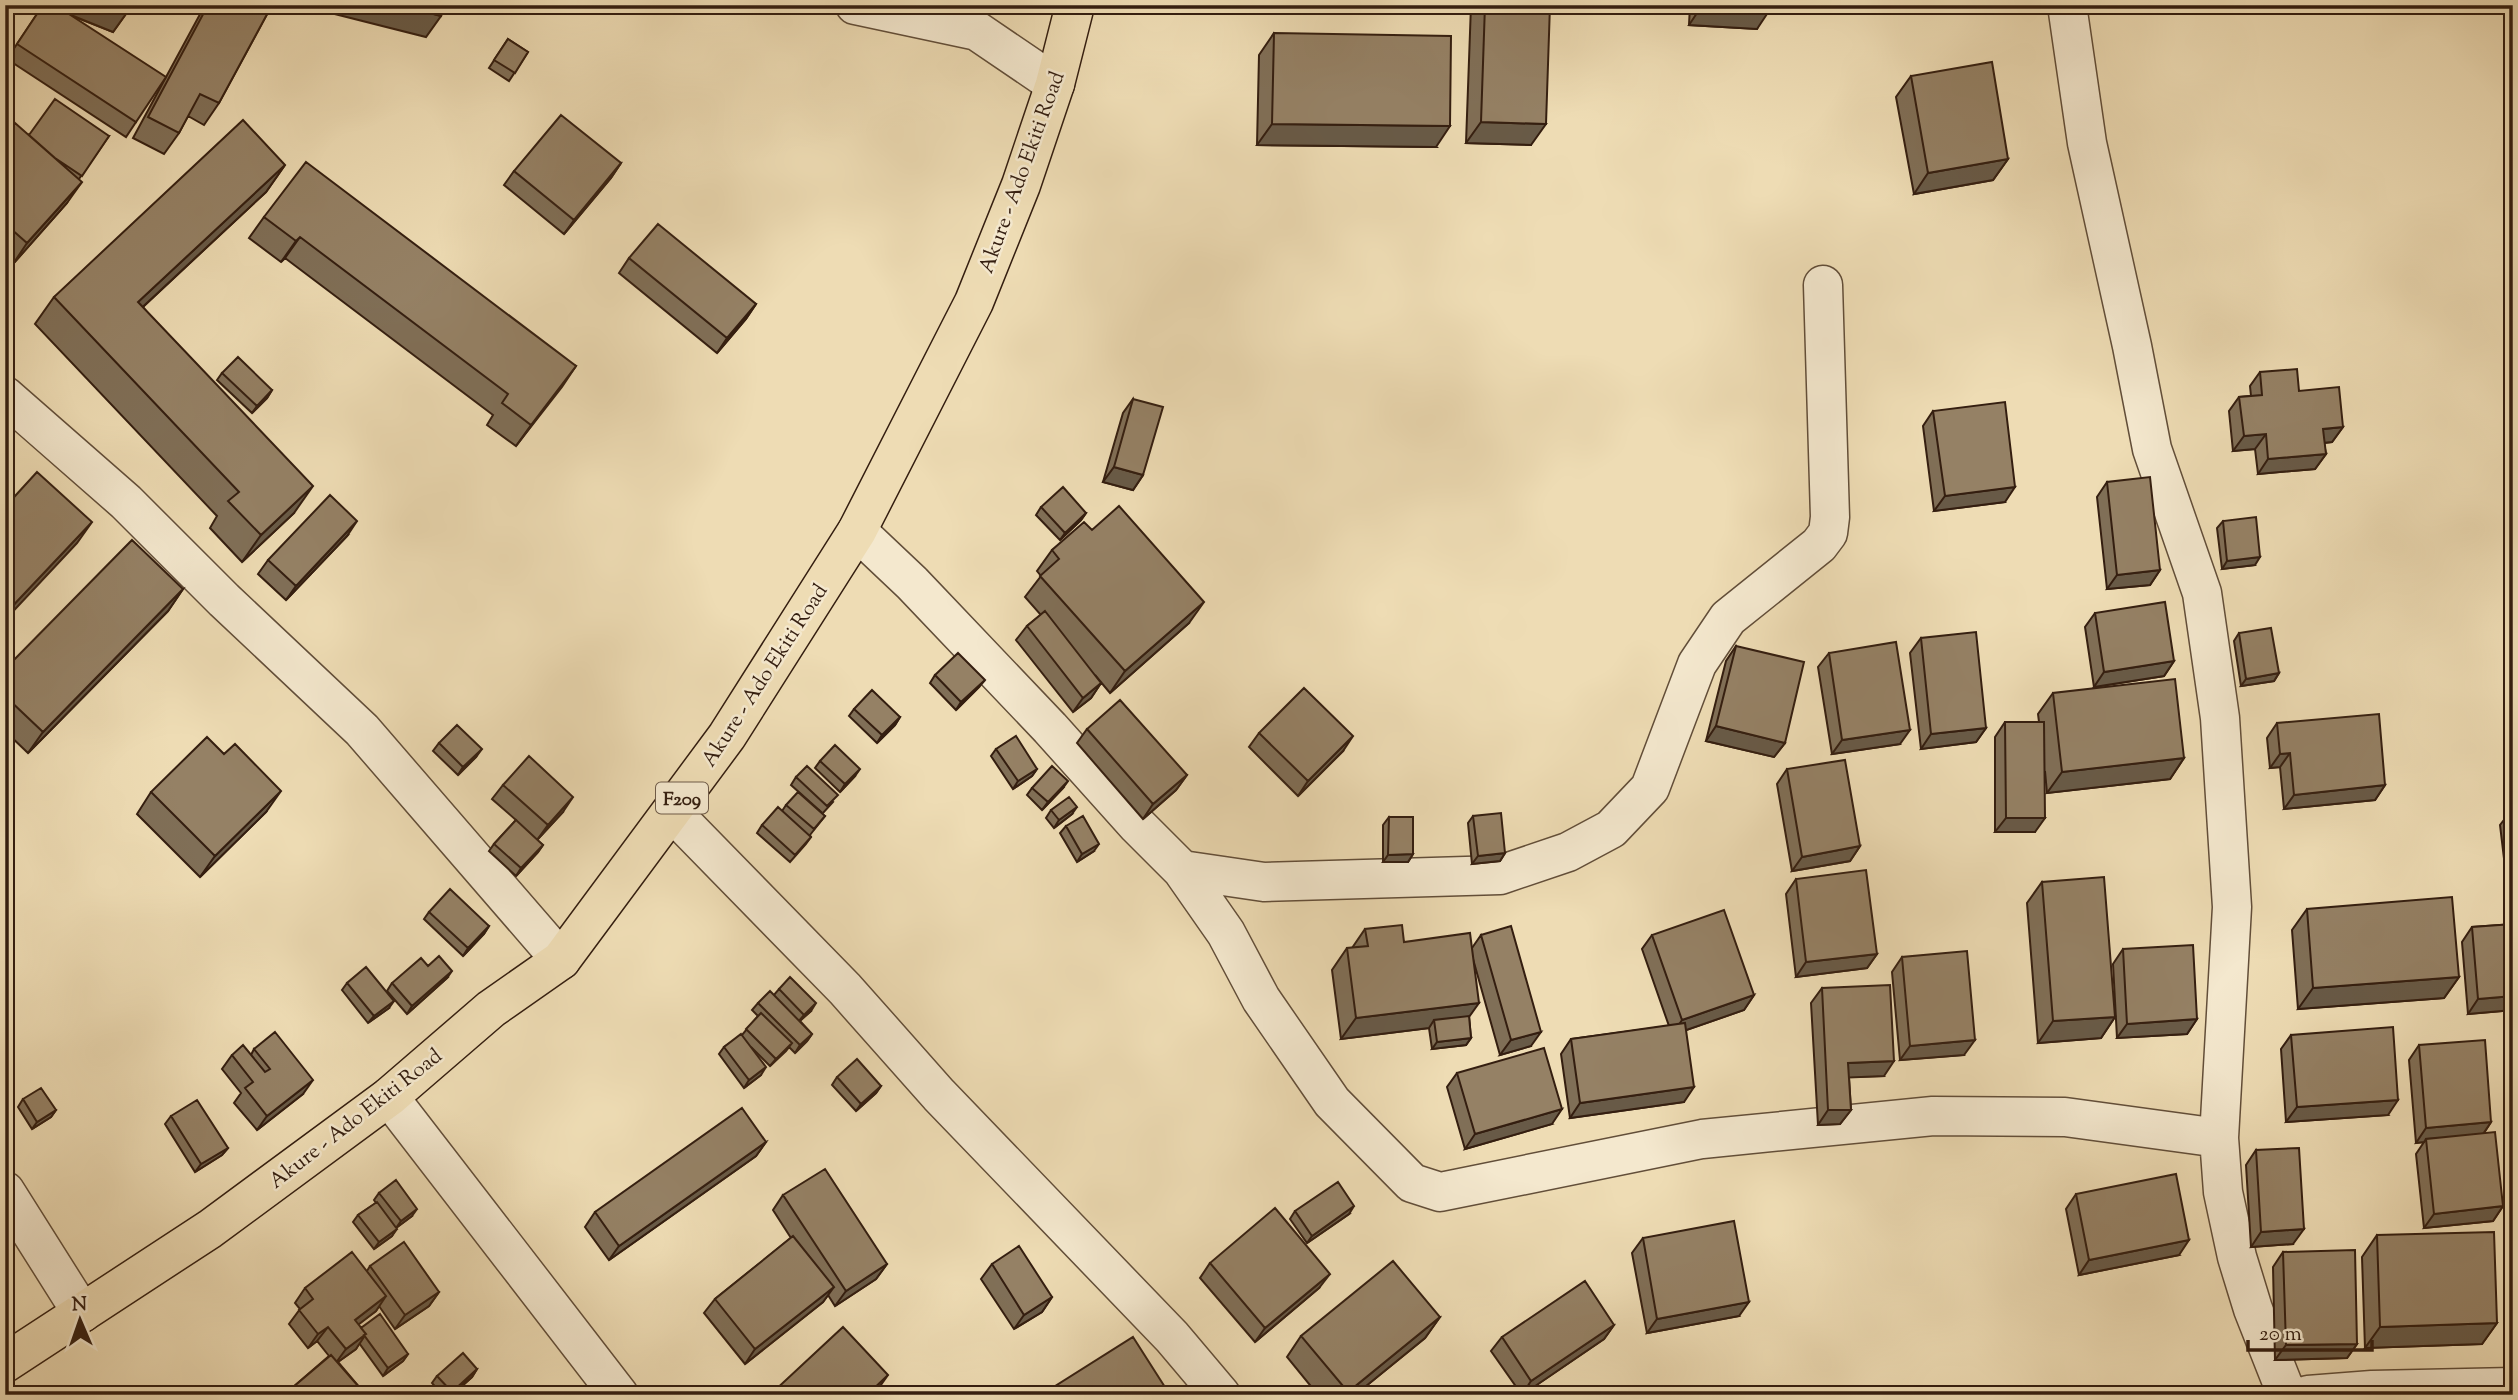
<svg xmlns="http://www.w3.org/2000/svg" width="2518" height="1400" viewBox="0 0 2518 1400" font-family="'Sorts Mill Goudy',serif">
<style>
.lines{fill:none;stroke-linecap:round;stroke-linejoin:round}
.minor-casing{stroke:#624e39;stroke-width:41}
.major-casing{stroke:#341e10;stroke-width:41}
.minor{stroke:#f4e8ce;stroke-width:38}
.major{stroke:#eedcb4;stroke-width:38}
.wall{fill:#806f57;stroke:#341e10;stroke-width:2}
.shaded-wall{fill:#685a47;stroke:#341e10;stroke-width:2}
.building{fill:#958165;stroke:#341e10;stroke-width:2}
.labels{text-anchor:middle;stroke-width:5;stroke-linejoin:round;paint-order:stroke}
.shield{fill:#f4e8ce;stroke:#6e5b49;stroke-width:2}
.shield-label{font-size:19px;font-weight:bold;fill:#341e10}
.street-label{font-size:21px;fill:#341e10;stroke:#f4e8ce}
</style>
<rect width="100%" height="100%" fill="#eedcb4"/>
<filter id="stains"><feTurbulence type="fractalNoise" baseFrequency=".00286" numOctaves="4"/><feColorMatrix values="0 0 0 0 .2 0 0 0 0 .09 0 0 0 0 .02 0 0 0 .5 -.17"/></filter>
<radialGradient id="worn" r=".72"><stop offset=".6" stop-color="#630" stop-opacity="0"/><stop offset="1" stop-color="#630" stop-opacity=".3"/></radialGradient>
<g class="lines">
<g class="minor-casing">
<path id="minor" d="M855,5L977,31L1055,84
M2067,5L2087,143L2132,346L2152,449L2202,593L2220,718L2232,907L2219,1138L2223,1192L2237,1257L2253,1309L2287,1395
M5,396L126,502L224,600L362,730L561,960
M857,531L912,583L1050,728L1137,825L1182,870L1226,933L1261,999L1332,1102L1412,1183L1440,1192L1702,1139L1933,1116L2065,1117L2219,1138
M672,812L845,989L939,1095L1172,1337L1221,1395
M1182,870L1264,882L1500,875L1568,852L1611,829L1650,788L1697,664L1728,618L1819,545L1828,533L1830,517L1823,285
M389,1097L619,1395
M5,1191L82,1313
M2308,1395L2372,1390L2513,1387"/>
</g>
<g class="major-casing">
<path id="major" d="M5,1363L210,1229L389,1097L491,1009L561,960L727,736L857,531L974,302L1021,185L1055,84L1075,5"/>
</g>
<use href="#minor" class="minor"/>
<use href="#major" class="major"/>
</g>
<path class="wall" d="M43,5L128,11L113,32L70,15L136,122L126,137L7,59Z
M205,5H272L219,103L204,125L188,116L179,133L164,154L133,138Z
M1471,5H1550L1531,145L1466,143Z
M1690,5H1767L1757,29L1689,25Z
M1274,33L1436,147L1257,145L1259,55Z
M508,39L528,52L509,81L489,68Z
M1911,76L2008,159L1993,180L1914,194L1896,97Z
M5,134L109,136L79,179L67,203L13,264L5,258Z
M621,163L611,178L564,234L504,185L514,171Z
M285,165L266,192L143,307L294,513L242,562L210,528L217,516L35,324L54,297Z
M264,217L576,366L516,446L487,425L493,415L285,258L281,262L249,238Z
M629,258L756,304L746,319L717,353L619,273Z
M2260,372L2299,391L2343,427L2332,442L2324,443L2326,454L2315,469L2258,474L2255,449L2233,451L2229,411L2239,397L2251,396L2250,386Z
M222,373L272,390L267,398L252,413L217,380Z
M1133,399L1143,475L1133,490L1103,482L1123,413Z
M1933,411L2005,502L1934,511L1923,426Z
M2107,482L2160,570L2150,585L2107,589L2097,497Z
M1041,507L1086,513L1081,520L1060,540L1036,515Z
M2223,521L2255,565L2222,569L2217,528Z
M1092,530L1189,623L1110,693L1095,675L1101,683L1091,698L1073,712L1016,640L1027,626L1041,615L1025,597L1041,576L1037,571L1052,550Z
M347,536L286,600L258,574L268,560Z
M183,589L168,611L28,753L5,731V669Z
M2095,613L2174,661L2164,676L2094,687L2085,627Z
M2239,633L2279,673L2274,681L2241,686L2234,641Z
M1921,638L1986,728L1976,742L1921,749L1910,653Z
M1736,646L1785,743L1774,757L1706,741L1726,661Z
M1829,653L1900,744L1832,754L1818,667Z
M935,675L979,687L956,710L930,683Z
M2053,693L2184,758L2170,779L2047,793L2045,771L2035,832H1995V737L2005,722H2039L2038,714Z
M854,709L900,717L895,725L877,743L849,716Z
M2277,723L2385,785L2375,800L2284,809L2280,767L2270,768L2267,738Z
M1087,729L1187,775L1176,790L1143,819L1077,743Z
M1259,733L1343,751L1298,796L1249,747Z
M439,743L476,757L458,775L433,751Z
M996,749L1037,769L1032,776L1013,789L991,756Z
M820,761L855,776L840,792L815,768Z
M1787,769L1860,846L1850,861L1792,871L1777,784Z
M796,777L833,802L822,814L825,816L810,835L811,837L806,844L790,862L757,833L762,825L782,811L786,805L820,811L791,785Z
M503,785L563,812L537,840L543,845L538,852L516,876L489,851L494,844L516,820L492,799Z
M1032,788H1063L1042,810L1027,795Z
M151,792L266,812L200,877L137,814Z
M1051,810L1072,814L1054,828L1046,818Z
M2513,810V891L2508,892L2500,825L2511,811Z
M1473,816L1505,853L1500,861L1472,864L1468,823Z
M1389,817L1413,854L1408,862H1383V825Z
M1066,826L1094,851L1077,862L1060,833Z
M1796,879L1877,954L1867,968L1796,977L1786,894Z
M2042,882L2115,1017L2101,1038L2038,1043L2027,903Z
M2307,909L2459,977L2444,998L2298,1009L2292,930Z
M429,912L489,926L484,934L463,956L424,919Z
M2513,924V1010L2468,1014L2462,942L2472,927Z
M1365,929L1404,942L1472,948L1481,935L1531,1046L1500,1055L1473,959L1469,1016L1471,1038L1466,1045L1432,1049L1429,1028L1341,1039L1332,970L1347,948H1352Z
M1652,935L1754,995L1744,1010L1686,1030L1684,1102L1570,1118L1561,1054L1571,1039L1669,1026L1642,949Z
M2123,949L2197,1019L2187,1034L2117,1038L2113,964Z
M1902,957L1964,1055L1900,1060L1892,972Z
M447,978L407,1014L387,991L392,983Z
M347,983L389,1008L368,1023L342,990Z
M1822,988L1884,1076L1849,1077L1851,1110L1840,1124L1818,1125L1811,1003Z
M779,989L811,1011L800,1021L812,1034L807,1041L795,1053L789,1047L770,1066L751,1047L761,1075L744,1088L719,1054L724,1047L742,1035L758,1016L752,1010L758,1003L774,995Z
M2513,1022V1110H2508L2504,1034Z
M2291,1035L2388,1115L2286,1122L2281,1049Z
M2419,1045L2491,1122L2484,1133L2503,1206L2493,1221L2424,1228L2416,1154L2424,1142L2416,1143L2409,1060Z
M254,1049L303,1094L257,1130L234,1103L241,1093L222,1069L232,1055H251Z
M1457,1073L1552,1124L1465,1149L1447,1087Z
M837,1077L881,1086L876,1093L856,1111L832,1085Z
M23,1099L56,1110L51,1117L32,1129L18,1107Z
M171,1116L228,1148L222,1155L195,1172L165,1124Z
M766,1142L756,1156L609,1260L585,1227L595,1212Z
M2256,1150L2293,1244L2251,1247L2246,1165Z
M379,1193L412,1216L396,1228L392,1236L374,1249L353,1222L358,1215L376,1203L374,1200Z
M2076,1194L2179,1255L2079,1275L2066,1209Z
M783,1195L887,1264L876,1279L835,1306L828,1295L823,1302L745,1364L704,1313L715,1299L791,1238L773,1210Z
M1295,1211L1349,1214L1307,1243L1290,1219Z
M2377,1235L2497,1323L2482,1344L2365,1348L2362,1257Z
M1643,1238L1739,1316L1647,1333L1632,1253Z
M2283,1252L2357,1344L2347,1358L2275,1360L2273,1267Z
M1210,1263L1319,1288L1255,1342L1200,1278Z
M992,1264L1052,1297L1042,1312L1014,1329L981,1279Z
M370,1266L439,1292L429,1306L395,1329L379,1306L376,1311L358,1324L361,1328L408,1354L403,1361L383,1376L359,1343L356,1349L338,1362L366,1395H287L292,1388L329,1356L317,1341L308,1348L289,1324L300,1309L295,1303L305,1288L367,1271Z
M1440,1317L1425,1338L1355,1395H1318L1287,1357L1301,1336Z
M1614,1325L1604,1339L1522,1395L1491,1351L1502,1337Z
M477,1369L472,1377L452,1395H442L432,1383L437,1376Z"/>
<path class="shaded-wall" d="M46,5H113L128,11L113,32Z
M299,5H400L441,16L426,37Z
M1699,10L1767,14L1757,29L1689,25Z
M1481,122L1546,124L1531,145L1466,143Z
M1272,124L1450,126L1436,147L1257,145Z
M2008,159L1993,180L1914,194L1928,173Z
M621,163L611,178L564,234L574,220Z
M285,165L266,192L119,329L138,302Z
M82,182L67,203L13,264L27,243Z
M300,237L285,258L281,262L296,241Z
M756,304L746,319L717,353L727,338Z
M576,366L562,387L516,446L531,425Z
M272,390L267,398L252,413L257,406Z
M2343,427L2332,442L2312,444L2323,429Z
M2266,434L2255,449L2233,451L2244,436Z
M2326,454L2315,469L2258,474L2268,459Z
M1114,467L1143,475L1133,490L1103,482Z
M313,486L294,513L242,562L261,535Z
M2015,487L2005,502L1934,511L1945,496Z
M1086,513L1081,520L1060,540L1065,533Z
M357,521L347,536L286,600L296,586Z
M92,522L77,543L5,620V614Z
M2260,557L2255,565L2222,569L2227,561Z
M2160,570L2150,585L2107,589L2117,575Z
M183,589L168,611L28,753L43,732Z
M1204,602L1189,623L1110,693L1125,671Z
M2174,661L2164,676L2094,687L2104,672Z
M2279,673L2274,681L2241,686L2246,679Z
M985,680L979,687L956,710L961,702Z
M1101,683L1091,698L1073,712L1083,698Z
M900,717L895,725L877,743L882,735Z
M1716,726L1785,743L1774,757L1706,741Z
M1986,728L1976,742L1921,749L1931,734Z
M1910,730L1900,744L1832,754L1842,740Z
M1353,736L1343,751L1298,796L1308,781Z
M482,749L476,757L458,775L463,767Z
M2290,753L2280,767L2270,768L2280,754Z
M2184,758L2170,779L2047,793L2062,772Z
M860,769L855,776L840,792L845,784Z
M1037,769L1032,776L1013,789L1018,781Z
M1187,775L1176,790L1143,819L1153,804Z
M1068,781L1063,788L1042,810L1048,802Z
M2385,785L2375,800L2284,809L2294,795Z
M281,791L266,812L200,877L215,856Z
M573,797L563,812L537,840L548,825Z
M1077,807L1072,814L1054,828L1059,820Z
M2006,818H2045L2035,832H1995Z
M1099,844L1094,851L1077,862L1082,854Z
M543,845L538,852L516,876L521,868Z
M1860,846L1850,861L1792,871L1802,857Z
M1505,853L1500,861L1472,864L1478,856Z
M1413,854L1408,862H1383L1388,855Z
M2513,885V891L2508,892Z
M489,926L484,934L463,956L468,948Z
M1877,954L1867,968L1796,977L1806,962Z
M452,971L447,978L407,1014L412,1006Z
M2459,977L2444,998L2298,1009L2313,988Z
M1754,995L1744,1010L1672,1035L1682,1020Z
M2513,996V1010L2468,1014L2478,999Z
M394,1001L389,1008L368,1023L374,1016Z
M816,1003L811,1011L798,1022L804,1015Z
M1479,1003L1464,1024L1434,1020L1429,1028L1341,1039L1356,1018Z
M2115,1017L2101,1038L2038,1043L2053,1021Z
M2197,1019L2187,1034L2117,1038L2127,1024Z
M1541,1032L1531,1046L1500,1055L1511,1040Z
M812,1034L807,1041L795,1053L800,1045Z
M1471,1038L1466,1045L1432,1049L1437,1042Z
M1975,1040L1964,1055L1900,1060L1910,1046Z
M792,1043L786,1051L770,1066L776,1059Z
M1894,1061L1884,1076L1838,1078L1848,1063Z
M766,1067L761,1075L744,1088L749,1080Z
M313,1080L303,1094L257,1130L267,1116Z
M881,1086L876,1093L856,1111L861,1104Z
M1694,1087L1684,1102L1570,1118L1580,1103Z
M2398,1100L2388,1115L2286,1122L2297,1107Z
M2513,1102V1110H2508Z
M1562,1109L1552,1124L1465,1149L1475,1134Z
M56,1110L51,1117L32,1129L37,1122Z
M1828,1110H1851L1840,1124L1818,1125Z
M2491,1122L2481,1137L2426,1139L2424,1142L2416,1143L2426,1128Z
M766,1142L756,1156L609,1260L619,1246Z
M228,1148L222,1155L195,1172L201,1164Z
M1354,1206L1349,1214L1307,1243L1312,1236Z
M2503,1206L2493,1221L2424,1228L2434,1214Z
M417,1209L412,1216L396,1228L401,1221Z
M397,1229L392,1236L374,1249L379,1242Z
M2304,1229L2293,1244L2251,1247L2261,1232Z
M2189,1240L2179,1255L2079,1275L2089,1260Z
M887,1264L876,1279L835,1306L846,1291Z
M1330,1274L1319,1288L1255,1342L1265,1328Z
M834,1287L823,1302L745,1364L755,1349Z
M439,1292L429,1306L395,1329L405,1315Z
M386,1296L376,1311L345,1335L355,1320Z
M1052,1297L1042,1312L1014,1329L1024,1315Z
M1749,1302L1739,1316L1647,1333L1657,1319Z
M1440,1317L1425,1338L1355,1395H1345L1348,1392Z
M2497,1323L2482,1344L2365,1348L2380,1327Z
M1614,1325L1604,1339L1522,1395L1531,1381Z
M328,1327L317,1341L308,1348L318,1334Z
M366,1334L356,1349L335,1364L346,1349Z
M2357,1344L2347,1358L2275,1360L2286,1345Z
M408,1354L403,1361L383,1376L388,1368Z
M477,1369L472,1377L452,1395H450Z
M888,1375L878,1389L872,1395H867Z"/>
<path class="building" d="M43,5H55L166,77L136,122L17,44Z
M113,5H130L128,11Z
M208,5H272L219,103L200,94L179,133L148,117Z
M400,5H444L441,16Z
M1485,5H1550L1546,124L1481,122Z
M1699,5H1767V14L1699,10Z
M1274,33L1451,36L1450,126L1272,124Z
M508,39L528,52L515,73L494,60Z
M1992,62L2008,159L1928,173L1911,76Z
M55,99L109,136L82,176L55,158L29,135Z
M561,115L621,163L574,220L514,171Z
M243,120L285,165L138,302L313,486L261,535L228,501L239,492L54,297Z
M15,123L82,182L27,243L10,228L5,232V134Z
M306,162L576,366L531,425L502,403L508,394L300,237L296,241L264,217Z
M658,224L756,304L727,338L629,258Z
M238,357L272,390L257,406L222,373Z
M2297,369L2299,391L2339,387L2343,427L2323,429L2326,454L2268,459L2266,434L2244,436L2239,397L2262,395L2260,372Z
M1133,399L1163,407L1143,475L1114,467Z
M2005,402L2015,487L1945,496L1933,411Z
M37,472L92,522L5,614V507Z
M2150,477L2160,570L2117,575L2107,482Z
M1063,487L1086,513L1065,533L1041,507Z
M330,495L357,521L296,586L268,560Z
M1119,506L1204,602L1125,671L1040,576L1059,559L1052,550L1084,522L1092,530Z
M2256,517L2260,557L2227,561L2223,521Z
M132,540L183,589L43,732L5,696V669Z
M2165,602L2174,661L2104,672L2095,613Z
M1045,611L1101,683L1083,698L1027,626Z
M2271,628L2279,673L2246,679L2239,633Z
M1976,632L1986,728L1931,734L1921,638Z
M1896,642L1910,730L1842,740L1829,653Z
M1736,646L1804,662L1785,743L1716,726Z
M958,653L985,680L961,702L935,675Z
M2175,679L2184,758L2062,772L2053,693Z
M1304,688L1353,736L1308,781L1259,733Z
M872,690L900,717L882,735L854,709Z
M1120,700L1187,775L1153,804L1087,729Z
M2379,714L2385,785L2294,795L2290,753L2280,754L2277,723Z
M2005,722H2044L2045,818H2006Z
M457,725L482,749L463,767L439,743Z
M1016,736L1037,769L1018,781L996,749Z
M207,737L224,754L235,744L281,791L215,856L151,792Z
M835,745L860,769L845,784L820,761Z
M529,756L573,797L548,825L503,785Z
M1845,760L1860,846L1802,857L1787,769Z
M807,766L838,795L827,806L796,777Z
M1052,766L1068,781L1048,802L1032,788Z
M798,792L825,816L814,829L786,805Z
M1069,797L1077,807L1059,820L1051,810Z
M778,807L811,837L795,855L762,825Z
M2513,810V830L2511,811Z
M1501,813L1505,853L1478,856L1473,816Z
M1083,816L1099,844L1082,854L1066,826Z
M1389,817H1413V854L1388,855Z
M516,820L543,845L521,868L494,844Z
M1866,870L1877,954L1806,962L1796,879Z
M2104,877L2115,1017L2053,1021L2042,882Z
M450,889L489,926L468,948L429,912Z
M2452,897L2459,977L2313,988L2307,909Z
M1724,910L1754,995L1682,1020L1652,935Z
M2513,924V996L2478,999L2472,927Z
M1402,925L1404,942L1470,933L1479,1003L1356,1018L1347,948L1368,946L1365,929Z
M1511,926L1541,1032L1511,1040L1481,935Z
M2193,945L2197,1019L2127,1024L2123,949Z
M1967,951L1975,1040L1910,1046L1902,957Z
M439,956L452,971L412,1006L392,983L421,958L428,966Z
M366,967L394,1001L374,1016L347,983Z
M790,977L816,1003L804,1015L779,989Z
M1890,985L1894,1061L1848,1063L1851,1110H1828L1822,988Z
M770,991L812,1034L800,1045L758,1003Z
M761,1013L792,1043L776,1059L746,1029Z
M1469,1016L1471,1038L1437,1042L1434,1020Z
M1685,1023L1694,1087L1580,1103L1571,1039Z
M2393,1027L2398,1100L2297,1107L2291,1035Z
M275,1032L313,1080L267,1116L245,1088L253,1082L232,1055L243,1045L265,1072L270,1069L254,1049Z
M741,1034L766,1067L749,1080L724,1047Z
M2485,1040L2491,1122L2426,1128L2419,1045Z
M1544,1048L1562,1109L1475,1134L1457,1073Z
M857,1059L881,1086L861,1104L837,1077Z
M41,1088L56,1110L37,1122L23,1099Z
M197,1100L228,1148L201,1164L171,1116Z
M742,1108L766,1142L619,1246L595,1212Z
M2495,1132L2503,1206L2434,1214L2426,1139Z
M2299,1148L2304,1229L2261,1232L2256,1150Z
M825,1169L887,1264L846,1291L783,1195Z
M2176,1174L2189,1240L2089,1260L2076,1194Z
M396,1180L417,1209L401,1221L379,1193Z
M1338,1182L1354,1206L1312,1236L1295,1211Z
M377,1202L397,1229L379,1242L358,1215Z
M1275,1208L1330,1274L1265,1328L1210,1263Z
M1734,1221L1749,1302L1657,1319L1643,1238Z
M2494,1232L2497,1323L2380,1327L2377,1235Z
M793,1236L834,1287L755,1349L715,1299Z
M404,1242L439,1292L405,1315L370,1266Z
M1019,1246L1052,1297L1024,1315L992,1264Z
M2355,1250L2357,1344L2286,1345L2283,1252Z
M352,1252L386,1296L355,1320L366,1334L346,1349L328,1327L318,1334L299,1310L313,1299L305,1288Z
M1393,1261L1440,1317L1348,1392L1301,1336Z
M1585,1281L1614,1325L1531,1381L1502,1337Z
M380,1314L408,1354L388,1368L364,1335L366,1334L361,1328Z
M843,1327L888,1375L867,1395H774L772,1393Z
M1133,1337L1170,1395H1041Z
M463,1353L477,1369L452,1392L437,1376Z
M331,1355L366,1395H298L292,1388Z"/>
<g class="labels">
<rect class="shield" x="656" y="782.5" width="52" height="31" rx="5"/>
<g class="shield-label">
<text x="682" y="805">F209</text>
</g>
<g class="street-label">
<text transform="translate(1021 172) rotate(-70)" y="7">Akure - Ado Ekiti Road</text>
<text transform="translate(764 675) rotate(-57)" y="7">Akure - Ado Ekiti Road</text>
<text transform="translate(355 1118) rotate(-38)" y="7">Akure - Ado Ekiti Road</text>
</g>
</g>
<rect width="2518" height="1400" fill="none" stroke="#eedcb4" stroke-width="28"/>
<rect x="7" y="7" width="2504" height="1386" fill="none" stroke="#341e10" stroke-width="3.5"/>
<rect x="14" y="14" width="2490" height="1372" fill="none" stroke="#341e10" stroke-width="2"/>
<g transform="translate(80 1320) rotate(358)" stroke="#f4e8ce" stroke-width="5" paint-order="stroke">
<path d="M0-5L12 26L0 18L-12 26Z" fill="#341e10"/>
<text y="-10" font-size="19" font-weight="bold" text-anchor="middle" fill="#341e10">N</text>
</g>
<path d="M2248 1340v10h124v-10" fill="none" stroke="#341e10" stroke-width="3.5"/>
<text x="2259" y="1340" font-size="21" fill="#341e10" stroke="#f4e8ce" stroke-width="5" paint-order="stroke">20 m</text>
<rect width="100%" height="100%" filter="url(#stains)"/>
<rect width="100%" height="100%" fill="url(#worn)"/>
</svg>
